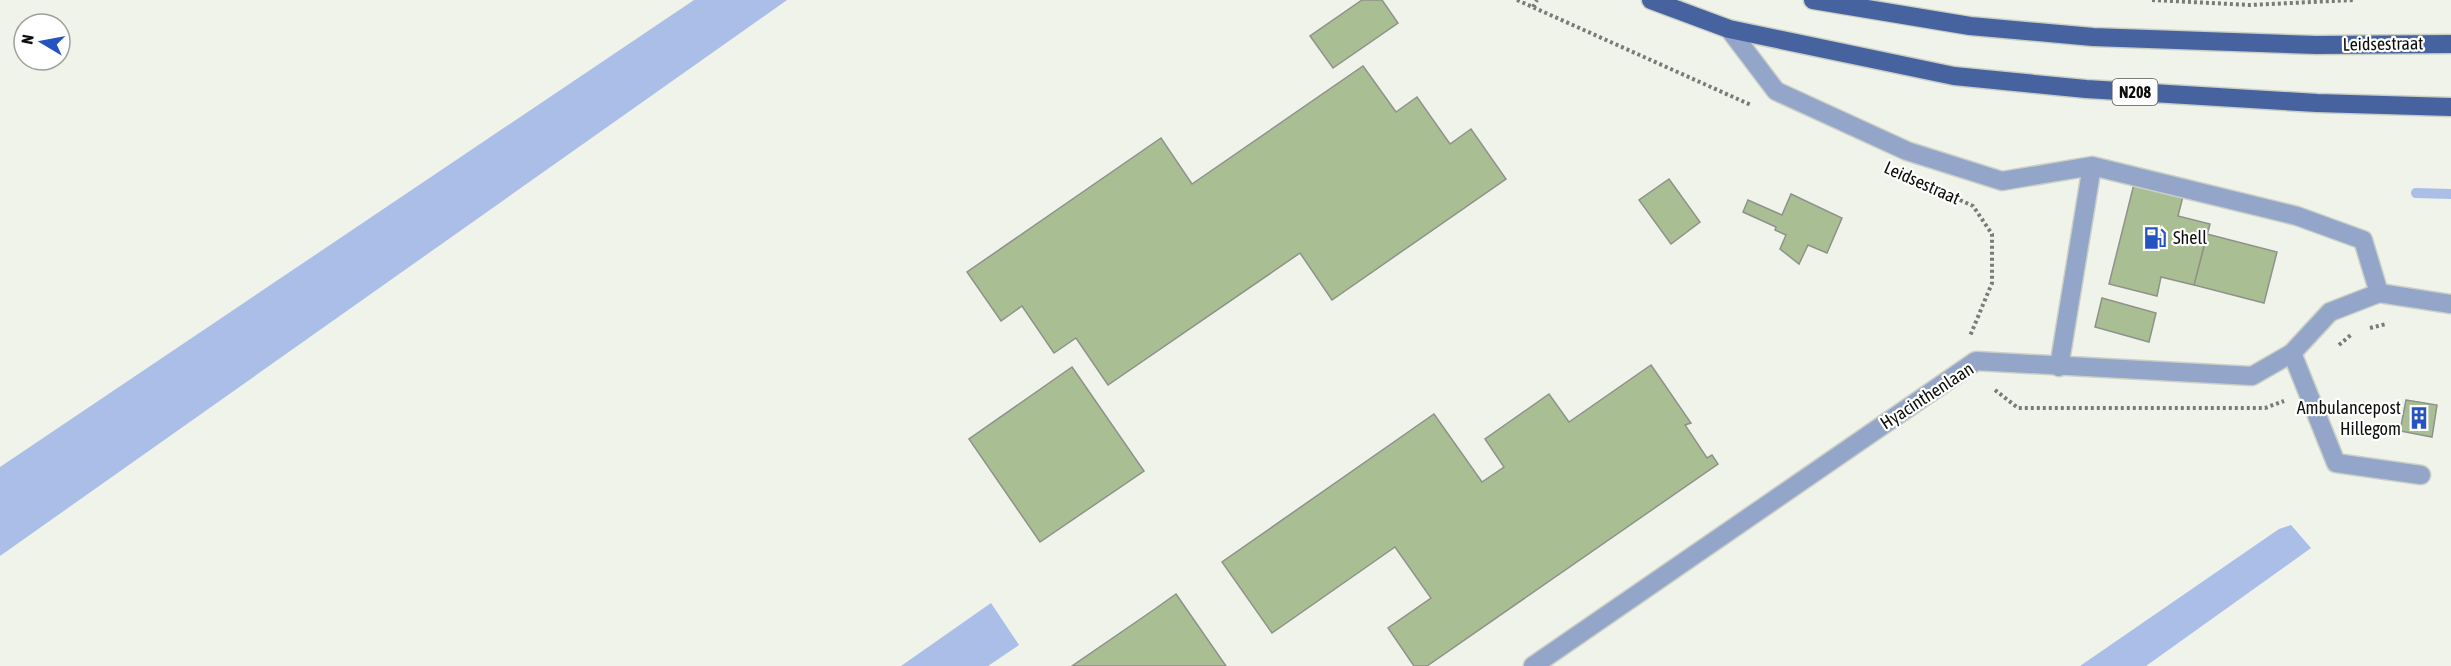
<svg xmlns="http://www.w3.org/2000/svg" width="2451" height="666" viewBox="0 0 2451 666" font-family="'Asap Condensed',sans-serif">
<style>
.water{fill:#aabee7}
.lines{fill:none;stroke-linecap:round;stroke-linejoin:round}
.stream{stroke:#aabee7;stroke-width:10}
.building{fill:#aabe94;stroke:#8e928a;stroke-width:1.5}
.service-casing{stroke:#cbcfc6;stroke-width:21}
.tertiary-casing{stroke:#cbcfc6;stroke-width:21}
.primary-casing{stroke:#cbcfc6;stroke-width:21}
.path{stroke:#797b75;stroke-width:4;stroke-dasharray:3 3;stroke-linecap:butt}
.service{stroke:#93a5c8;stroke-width:18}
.tertiary{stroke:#93a5c8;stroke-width:18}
.primary{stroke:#4663a0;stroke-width:18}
.labels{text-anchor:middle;stroke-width:4.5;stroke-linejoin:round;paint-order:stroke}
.shield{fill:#fff;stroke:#565755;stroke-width:1.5}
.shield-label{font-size:16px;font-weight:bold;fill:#0e0f0c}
.street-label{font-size:18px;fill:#0e0f0c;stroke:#fff}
.poi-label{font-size:18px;fill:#0e0f0c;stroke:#fff;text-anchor:start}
</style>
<rect width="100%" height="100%" fill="#eff3ea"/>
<path class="water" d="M694,0H787L0,556V467Z
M2291,525L2311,548L2146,666H2080L2279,529Z
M991,603L1019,645L988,666H901Z"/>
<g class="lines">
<path class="stream" d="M2416,193L2451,194"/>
</g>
<path class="building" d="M1362,0H1382L1398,23L1333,68L1310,36Z
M1363,66L1396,112L1417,97L1450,144L1471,129L1506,179L1332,300L1300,253L1108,385L1076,338L1054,353L1022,306L1001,321L967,272L1161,138L1192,184Z
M1669,179L1700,222L1671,244L1639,200Z
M2135,180L2184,192L2178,216L2210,224L2194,285L2161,277L2157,296L2109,284Z
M1791,194L1842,218L1827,253L1808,245L1799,264L1780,249L1786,235L1775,230L1776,227L1743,212L1748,200L1782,215Z
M2207,234L2277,252L2264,303L2194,285Z
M2102,298L2156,313L2149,342L2095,327Z
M1651,365L1691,423L1685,425L1707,458L1712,455L1718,464L1427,666H1414L1388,628L1431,598L1395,547L1272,633L1222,562L1434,414L1482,482L1504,467L1485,439L1549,394L1569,422Z
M1072,367L1144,471L1040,542L969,439Z
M2406,400L2437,405L2432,437L2400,431Z
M1176,594L1226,666H1072L1152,611Z"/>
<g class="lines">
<g class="service-casing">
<path id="service" d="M1729,29L1776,91L1907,151L2002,181L2092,166L2297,216L2363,240L2379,293
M2292,353L2336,463L2421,475
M2059,367L2092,166"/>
</g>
<g class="tertiary-casing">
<path id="tertiary" d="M1533,666L1976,361L2252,376L2292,353L2330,312L2379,293L2451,304"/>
</g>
<g class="primary-casing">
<path id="primary" d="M1651,0L1729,29L1954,76L2086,89L2317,103L2451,107
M1813,0L1970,26L2093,37L2316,45L2451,44"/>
</g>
<path class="path" d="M1517,0L1751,105
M2152,0L2250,5L2353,0
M1533,7L1537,0
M1949,195L1973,206L1992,234V283L1970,336
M2370,328L2386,324
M2339,345L2352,334
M1995,390L2018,408H2265L2284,401"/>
<use href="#service" class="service"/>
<use href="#tertiary" class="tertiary"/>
<use href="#primary" class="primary"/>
</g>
<defs>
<g id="fuel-bare" transform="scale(1.8)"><path d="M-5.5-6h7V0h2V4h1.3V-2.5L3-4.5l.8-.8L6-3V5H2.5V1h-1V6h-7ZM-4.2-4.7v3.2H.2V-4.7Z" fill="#2653c2" stroke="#fff" stroke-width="2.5" paint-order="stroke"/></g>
<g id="building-bare" transform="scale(1.8)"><path d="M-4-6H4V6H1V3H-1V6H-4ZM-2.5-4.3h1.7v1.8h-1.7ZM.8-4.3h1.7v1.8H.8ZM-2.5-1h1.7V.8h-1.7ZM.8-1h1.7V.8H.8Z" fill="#2653c2" stroke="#fff" stroke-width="2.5" paint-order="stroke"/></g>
</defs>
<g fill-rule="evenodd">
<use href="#fuel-bare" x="2155" y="238"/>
<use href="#building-bare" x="2419" y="418"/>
</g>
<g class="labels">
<rect class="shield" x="2112.5" y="79" width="45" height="26" rx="4.5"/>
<g class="shield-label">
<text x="2135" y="98">N208</text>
</g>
<g class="street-label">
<text transform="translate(2383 44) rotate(-1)" y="6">Leidsestraat</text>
<text transform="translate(1922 183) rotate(24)" y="6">Leidsestraat</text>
<text transform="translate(1927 396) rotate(-33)" y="6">Hyacinthenlaan</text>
</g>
<g class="poi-label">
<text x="2173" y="244">Shell</text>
<text x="2401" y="414" text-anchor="end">Ambulancepost<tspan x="2401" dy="21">Hillegom</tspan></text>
</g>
</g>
<g transform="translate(42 42) rotate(280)"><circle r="28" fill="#ffffff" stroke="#9f9f9e" stroke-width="1.5"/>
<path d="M0-4.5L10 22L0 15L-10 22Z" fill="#2653c2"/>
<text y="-9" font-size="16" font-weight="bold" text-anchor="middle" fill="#0e0f0c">N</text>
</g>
</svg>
